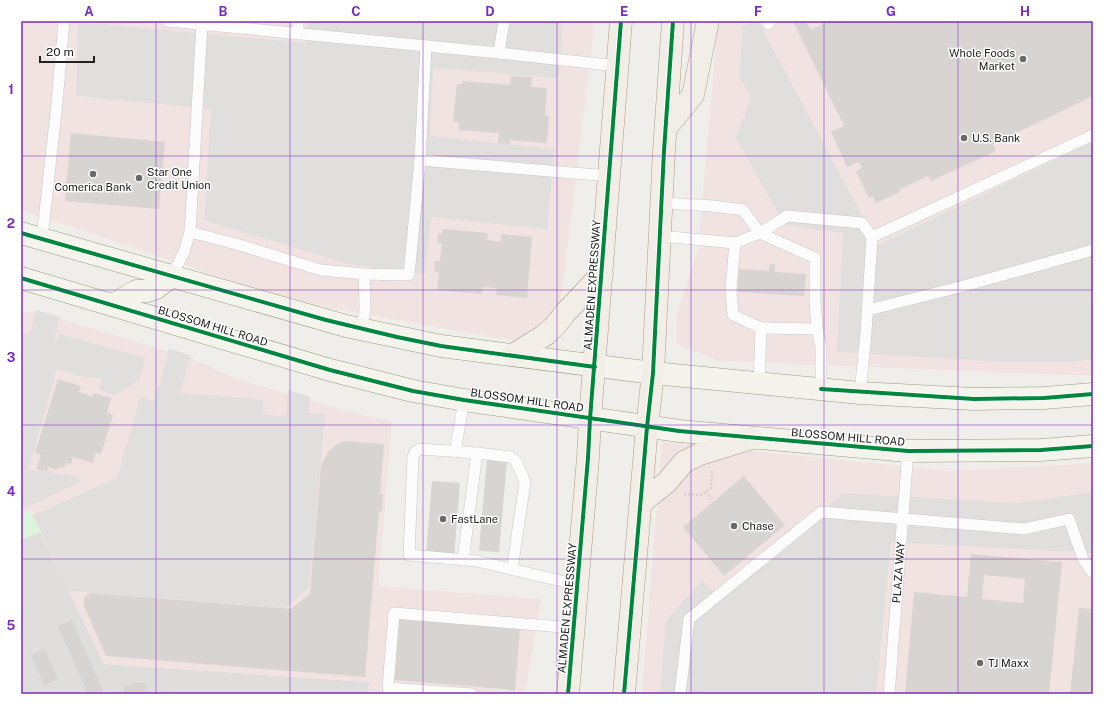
<svg xmlns="http://www.w3.org/2000/svg" width="1114" height="715" viewBox="0 0 1114 715" font-family="'Public Sans',sans-serif">
<style>
.residential{fill:#dfdedc}
.commercial{fill:#f1e3e1}
.park{fill:#daf5da}
.parking{fill:#e0dfde}
.building{fill:#d7d4d2;fill-rule:evenodd}
.lines{fill:none;stroke-linecap:round;stroke-linejoin:round}
.lane-casing{stroke:#c9c8c7;stroke-width:12}
.secondary-casing{stroke:#999a82;stroke-width:23}
.primary-casing{stroke:#a79c86;stroke-width:23}
.path{stroke:#dccecd;stroke-width:2.5;stroke-dasharray:2 2;stroke-linecap:butt}
.lane{stroke:#fdfcfc;stroke-width:11}
.secondary{stroke:#f4f4ed;stroke-width:22}
.primary{stroke:#f3ede7;stroke-width:22}
.cycleway-casing{stroke:#fff;stroke-width:6}
.cycleway{stroke:#00873e;stroke-width:4}
.grid{fill:none;stroke:#7b2cbf;stroke-width:1;stroke-opacity:0.55}
.poi-dot{fill:#6a6968;stroke:#fff;stroke-width:1.5}
.labels{text-anchor:middle;stroke-width:3;stroke-linejoin:round;paint-order:stroke}
.poi-label{font-size:11px;fill:#222;stroke:#fff;text-anchor:start}
.street-label{font-size:11px;fill:#222;stroke:#fff}
.neatline{fill:none;stroke:#7b2cbf;stroke-width:1.5}
.grid-label{font-size:13px;text-anchor:middle;font-weight:bold;fill:#7b2cbf}
</style>
<rect width="100%" height="100%" fill="#f0eeeb"/>
<path class="residential" d="M21,515H33L104,664L369,682L368,694H21Z"/>
<path class="commercial" d="M21,21H595L555,348L291,301L21,210Z
M718,21H1093V376L717,361L676,343L677,313L698,249Z
M21,311L27,313L33,311L189,357L239,380L362,415L392,421L378,586L541,599L525,694H368L369,682L104,664L30,511L21,515Z
M662,442L949,471L1093,463V694H642Z"/>
<path class="park" d="M30,511L41,532L21,540V515Z"/>
<path class="parking" d="M308,21H563L559,78L433,68L430,136L554,149L547,229L431,217L425,274L348,264L204,220L211,109L76,96L78,22L306,43Z
M754,21H758L878,245L1093,142V359L1074,362H1004L837,352L843,233L785,225L736,138L751,98L739,76L743,26Z
M36,310L60,317L54,341H57L59,334L145,358L139,381L115,395L99,390L102,378L83,377L57,369L28,470L78,476L79,483L21,509V332L30,334Z
M169,349L191,355L180,393L264,400L263,414L284,416L286,413L288,390L310,397L309,413L325,414L309,588L285,608L69,591L33,515L117,478L140,397L153,401L157,387L160,385Z
M1093,492V553L891,542L876,694H660L666,621L702,580L720,599L843,493L1016,503Z"/>
<path class="building" d="M793,21H806L811,30L825,23L824,21H1093V96L993,144L996,151L931,181L928,176L899,190L900,192L876,203L873,196L869,198L856,171L862,168L859,162L847,167L831,132L844,126Z
M511,76L532,77L531,87L547,88L545,116H549L547,143L510,140V144L498,143L499,133L459,130V122H453L457,84L462,85V81L510,85Z
M71,133L165,142L159,209L65,201Z
M443,229L488,233L487,240L501,242V234L532,237L527,298L496,295L497,288L483,287L482,294L437,290L439,272L434,271L435,261H440L442,243H437L438,234H442Z
M770,264H775V272L806,274L804,296L738,292L739,269L769,271Z
M58,379L81,386L79,392L92,396L93,393L111,398L107,413L113,415L101,454L96,452L93,463L73,457L71,464L66,463L64,468L58,467L57,470L48,467L47,472L36,469L41,455L35,453Z
M346,441L384,444L380,494H383L382,511H379L365,677L106,656L84,606V598L90,593L291,609L310,594L321,466L328,452L337,444Z
M487,459L507,461L499,552L479,551Z
M744,476L785,525L724,576L683,527Z
M432,481L460,483L454,557L426,555Z
M971,554L1062,562L1049,694H905L914,592L967,597ZM984,575L1025,579L1023,603L982,599Z
M1079,608L1093,609V694H1070Z
M399,618L520,628L515,690L394,680Z
M72,620L103,691L95,694H88L58,626Z
M45,649L58,679L44,685L31,655Z
M132,682L146,683L145,691L172,693V694H124V686L132,687Z"/>
<g class="lines">
<g class="lane-casing">
<g id="lane">
<path d="M167,21L499,53L618,66"/>
<path d="M768,24L770,21"/>
<path d="M298,34V21"/>
<path d="M499,53L504,21"/>
<path d="M420,160L609,176"/>
<path d="M662,203L713,206L743,210L760,233L815,258V300L817,329"/>
<path d="M190,232L236,244L321,270L364,274L409,275L420,160L426,46"/>
<path d="M660,236L735,243L760,233L787,216L862,223L872,237"/>
<path d="M42,239L57,103L64,21"/>
<path d="M735,243L731,289L733,315L761,328L817,329L821,348V389"/>
<path d="M172,276L184,252L190,232L202,24"/>
<path d="M868,310L960,287L1093,250"/>
<path d="M362,330L365,308L364,274"/>
<path d="M759,383L761,328"/>
<path d="M860,393L866,333L872,237L1093,135"/>
<path d="M455,452L464,400"/>
<path d="M477,453L420,449L415,452L413,457L409,555L477,561L578,585"/>
<path d="M463,560L477,453L511,457L516,461L525,482L512,570"/>
<path d="M472,694L388,688L394,613L574,628"/>
<path d="M680,694L689,619L821,512L1024,529L1069,519L1083,559L1093,573"/>
<path id="s1" d="M889,694L908,451"/>
</g>
</g>
<g class="secondary-casing">
<path id="secondary" d="M21,233L346,326L441,346L653,373L860,393L974,399L1044,398L1093,394
M21,278L330,370L413,391L464,400L679,431L908,451L1041,450L1093,446
M113,305L136,291H147L156,288L172,276"/>
</g>
<g class="primary-casing">
<path id="primary" d="M666,128L693,95L708,21
M513,355L545,335L555,326L566,312L602,274
M641,503L667,482L684,462L700,454L752,438
M568,694L588,458L590,419L621,21
M624,694L647,427L653,373L664,151L673,21"/>
</g>
<path class="path" d="M706,492L714,501
M684,494L701,495L711,488L712,471"/>
<use href="#lane" class="lane"/>
<use href="#secondary" class="secondary"/>
<use href="#primary" class="primary"/>
<g class="cycleway-casing">
<path id="cycleway" d="M21,233L326,320L397,337L441,346L595,367
M21,278L330,370L413,391L464,400L679,431L908,451L1041,450L1093,446
M821,389L974,399L1044,398L1093,394
M568,694L588,458L590,419L621,21
M624,694L647,427L653,373L664,151L673,21"/>
</g>
<use href="#cycleway" class="cycleway"/>
</g>
<path class="grid" d="M156,21V694M290,21V694M423,21V694M557,21V694M691,21V694M824,21V694M958,21V694M21,156H1093M21,290H1093M21,425H1093M21,559H1093"/>
<g class="poi-dot">
<circle cx="1023" cy="59" r="4"/>
<circle cx="964" cy="138" r="4"/>
<circle cx="93" cy="174" r="4"/>
<circle cx="139" cy="178" r="4"/>
<circle cx="443" cy="519" r="4"/>
<circle cx="734" cy="526" r="4"/>
<circle cx="980" cy="663" r="4"/>
</g>
<g class="labels">
<g class="poi-label">
<text x="1015" y="57" text-anchor="end">Whole Foods<tspan x="1015" dy="13">Market</tspan></text>
<text x="972" y="142">U.S. Bank</text>
<text x="147" y="176">Star One<tspan x="147" dy="13">Credit Union</tspan></text>
<text x="93" y="191" text-anchor="middle">Comerica Bank</text>
<text x="451" y="523">FastLane</text>
<text x="742" y="530">Chase</text>
<text x="988" y="667">TJ Maxx</text>
</g>
<g class="street-label">
<text transform="translate(592 285) rotate(-86)" y="4">ALMADEN EXPRESSWAY</text>
<text transform="translate(213 326) rotate(17)" y="4">BLOSSOM HILL ROAD</text>
<text transform="translate(527 400) rotate(8)" y="4">BLOSSOM HILL ROAD</text>
<text transform="translate(848 437) rotate(5)" y="4">BLOSSOM HILL ROAD</text>
<text dy="4" stroke="none"><textPath href="#s1" startOffset="122">PLAZA WAY</textPath></text>
<text transform="translate(567 608) rotate(-85)" y="4">ALMADEN EXPRESSWAY</text>
</g>
</g>
<rect width="1114" height="715" fill="none" stroke="#ffffff" stroke-width="44"/>
<path d="M40 56v6h54v-6" fill="none" stroke="#222222" stroke-width="2"/>
<text x="46" y="56" font-size="12" fill="#222222" stroke="#ffffff" stroke-width="3" paint-order="stroke">20 m</text>
<rect x="22" y="22" width="1070" height="671" class="neatline"/>
<g class="grid-label">
<text x="89" y="16">A</text>
<text x="223" y="16">B</text>
<text x="356" y="16">C</text>
<text x="490" y="16">D</text>
<text x="624" y="16">E</text>
<text x="758" y="16">F</text>
<text x="891" y="16">G</text>
<text x="1025" y="16">H</text>
<text x="11" y="94">1</text>
<text x="11" y="228">2</text>
<text x="11" y="362">3</text>
<text x="11" y="496">4</text>
<text x="11" y="630">5</text>
</g>
</svg>
